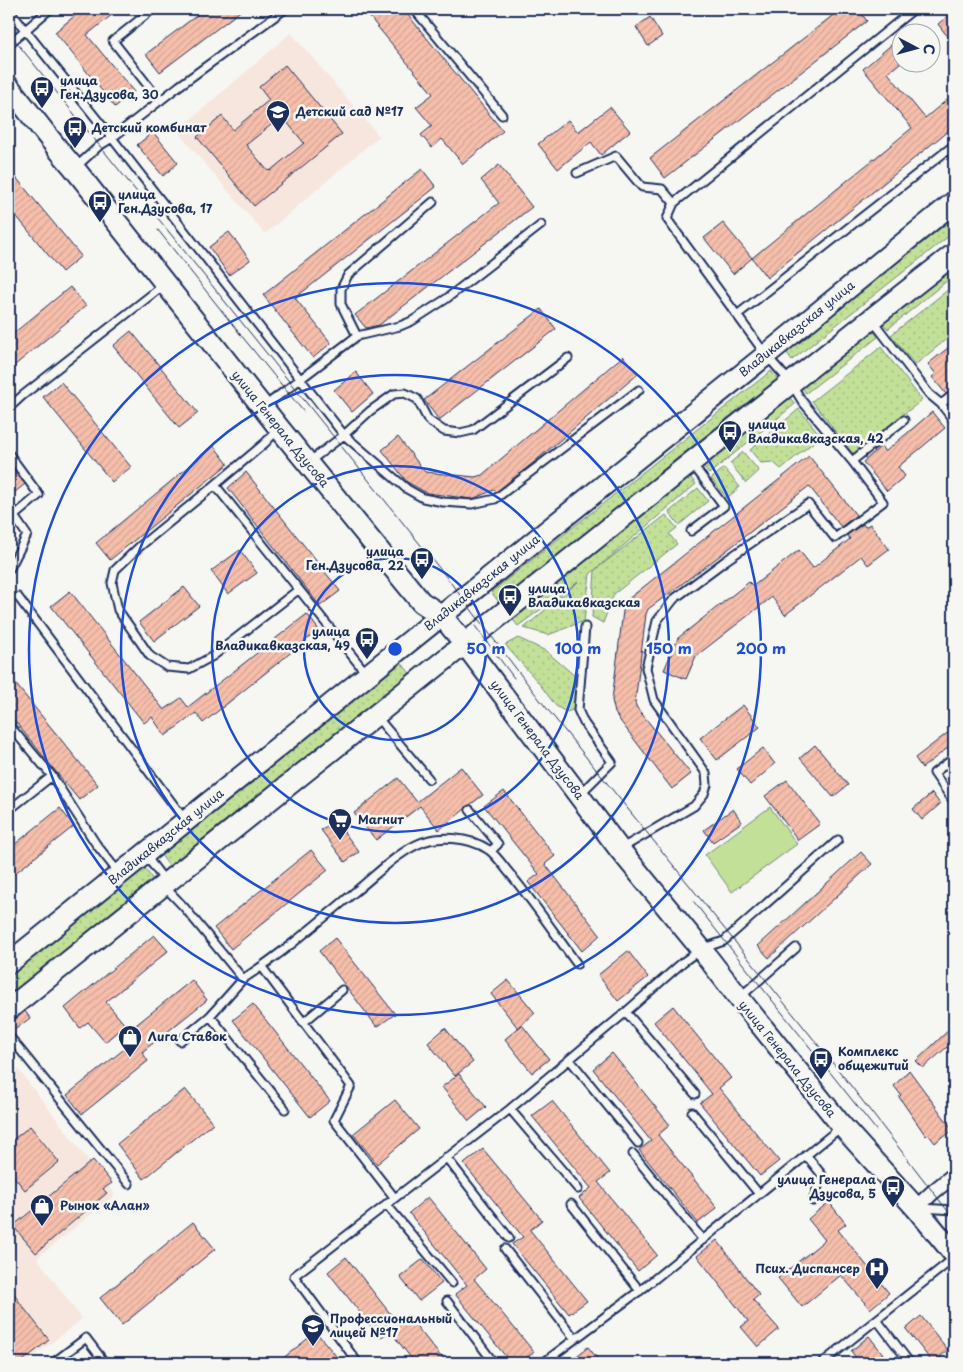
<svg xmlns="http://www.w3.org/2000/svg" width="963" height="1372" viewBox="0 0 963 1372" font-family="'Playpen Sans',sans-serif">
<style>
.built{fill:#f6e6dd}
.grass{fill:url(#grass-dots);stroke:#6f887b}
.pitch{fill:#c3e098;stroke:#6f887b}
.building{fill:url(#building-hatch);stroke:#1b2f5e;fill-rule:evenodd}
.lines{fill:none;stroke-linecap:round;stroke-linejoin:round}
.lane-casing{stroke:#1b2f5e;stroke-width:11}
.street-casing{stroke:#1b2f5e;stroke-width:18}
.secondary-casing{stroke:#1b2f5e;stroke-width:24}
.lane{stroke:#f6f6f2;stroke-width:7}
.street{stroke:#f6f6f2;stroke-width:14}
.secondary{stroke:#f6f6f2;stroke-width:20}
.tram{stroke:#1b2f5e;stroke-width:1}
.ring{fill:none;stroke:#1d4ed8;stroke-width:2.5}
.labels{text-anchor:middle;stroke-width:5;stroke-linejoin:round;paint-order:stroke}
.poi-label{font-size:12px;font-weight:bold;fill:#1b2f5e;stroke:#f6f6f2;text-anchor:start}
.street-label{font-size:12px;fill:#1b2f5e;stroke:#f6f6f2}
.centre{fill:#1d4ed8;stroke:#f6f6f2;stroke-width:2.5}
.ring-label{font-size:15px;text-anchor:middle;font-weight:bold;fill:#1d4ed8;stroke:#f6f6f2;stroke-width:5;stroke-linejoin:round;paint-order:stroke}
</style>
<defs>
<pattern id="grass-dots" width="8" height="8" patternUnits="userSpaceOnUse" patternTransform="scale(1.25)"><rect width="8" height="8" fill="#c3e098"/><path d="M2 2h.1M6 6h.1" fill="none" stroke="#a7c085" stroke-width="1.8" stroke-linecap="round"/></pattern>
<pattern id="building-hatch" width="6" height="6" patternUnits="userSpaceOnUse" patternTransform="scale(1.25)"><rect width="6" height="6" fill="#f7bfab"/><path d="M-1 1l2-2M0 6l6-6M5 7l2-2" fill="none" stroke="#d3a496"/></pattern>
</defs>
<rect width="100%" height="100%" fill="#f6f6f2"/>
<filter id="ink" filterUnits="userSpaceOnUse"><feTurbulence type="fractalNoise" baseFrequency=".02" numOctaves="2"/><feDisplacementMap in="SourceGraphic" scale="10" xChannelSelector="R" yChannelSelector="G"/><feConvolveMatrix kernelMatrix="1 2 1 2 8 2 1 2 1" color-interpolation-filters="sRGB"/></filter>
<g filter="url(#ink)">
<path class="built" d="M291,33L379,136L265,234L177,131Z
M18,1069L115,1195L37,1258L82,1319L25,1363H9V1076Z"/>
<path class="grass" d="M954,218V232L792,360L785,350Z
M954,263V275L888,329L882,323Z
M954,285V333L915,365L891,335Z
M871,328L878,337L806,393L799,384Z
M881,347L922,400L853,454L812,401Z
M771,371L778,380L499,602L491,592Z
M787,394L795,404L709,474L701,464Z
M799,409L821,436L781,469L773,462L761,463L750,450Z
M743,452L759,471L746,483L730,463Z
M724,468L740,487L727,498L711,479Z
M686,472L696,484L590,574L584,621L548,635L524,628L578,582L518,626L508,614Z
M698,488L708,501L679,525L669,512Z
M666,515L677,528L669,534L677,544L614,594L603,623L592,617L595,570Z
M518,638L546,651L576,677V709L566,712L556,706L538,682L505,645Z
M400,661L412,676L171,869L161,855Z
M144,867L155,883L9,1000V976Z"/>
<path class="pitch" d="M770,807L797,844L732,892L705,855Z"/>
<path class="building" d="M83,9H119L87,35L134,92L115,107L55,32Z
M205,9H243L160,72L146,54Z
M363,9H403L503,131L463,164L442,139L432,148L421,135L432,126L416,107L433,94Z
M841,9H858L867,21L665,178L650,158Z
M954,11V45L938,24Z
M650,17L662,36L648,46L636,27Z
M891,45L900,56V63L888,73L925,118L954,94V126L767,278L752,258L912,128L863,69Z
M285,65L342,134L254,206L197,137L222,116L233,130L269,100L259,87ZM282,116L304,143L270,171L269,170L268,171L246,145Z
M610,107L630,131L601,155L591,142L558,169L538,144L568,120L578,132Z
M153,132L178,163L163,176L137,145Z
M499,165L532,207L379,325L366,328L355,315L499,203L481,180Z
M9,169L81,256L62,272L9,207Z
M422,169L436,187L295,298L331,343L313,358L263,295Z
M723,223L752,258L733,274L704,238Z
M229,232L250,260L229,275L209,247Z
M70,287L86,306L9,370V337Z
M541,309L556,329L439,420L424,400Z
M131,331L198,413L179,428L113,346Z
M954,343V389L946,394L932,377L936,374L928,364Z
M623,356L638,374L533,463L496,492L494,490L472,499L427,493L407,482L382,450L398,437L425,472L475,477L482,475Z
M356,372L373,394L352,412L334,390Z
M61,382L131,467L112,482L43,397Z
M932,412L945,428L898,467L905,476L887,491L863,462L881,446L885,452Z
M214,446L228,464L110,560L96,543Z
M809,456L856,515L841,527L809,486L722,554L655,604L648,609L646,614L635,703L637,708L691,774L672,789L621,722L615,713L612,700L623,611L627,600Z
M9,465L25,484L9,497Z
M246,472L340,591L320,606L228,488Z
M863,524L865,527L870,524L889,549L868,565L861,556L785,615L772,597L696,656L686,679L664,670L678,638L749,582L753,586L799,550L813,568L850,539L847,535Z
M240,550L257,573L228,594L211,571Z
M184,587L199,606L154,641L139,622Z
M70,591L164,710L181,698L188,707L307,614L319,630L203,723L196,713L165,736L152,717L144,723L51,606Z
M9,676L98,785L79,800L9,714Z
M743,705L760,727L717,760L700,738Z
M954,728V743L922,768L915,758Z
M815,745L848,785L833,797L800,758Z
M763,748L775,764L750,785L737,769Z
M461,767L483,795L470,805L467,806L465,809L439,830L420,806L376,840L354,813L398,778L417,802Z
M787,780L820,824L798,840L765,796Z
M504,791L555,856L545,864L600,935L582,951L528,882L539,874L484,806Z
M932,793L940,804L922,820L913,809Z
M60,808L74,826L9,878V849Z
M733,809L742,822L713,842L704,830Z
M335,820L359,852L345,862L321,830Z
M311,850L328,870L231,949L214,928Z
M861,852L872,864L769,958L758,946Z
M154,935L168,951L106,1002L125,1025L105,1042L88,1022L80,1028L65,1008Z
M335,938L395,1014L377,1027L319,951Z
M628,951L648,977L618,1001L598,975Z
M192,980L207,1000L142,1052L148,1061L82,1114L67,1095L133,1042L126,1033Z
M508,980L535,1013L518,1028L491,994Z
M253,1004L330,1101L310,1117L233,1020Z
M673,1006L731,1078L719,1088L779,1161L760,1176L700,1103L712,1094L654,1022Z
M25,1011L30,1018L12,1032L9,1031V1021L16,1019Z
M522,1025L549,1059L532,1073L505,1039Z
M954,1025V1057L947,1047L923,1068L916,1061Z
M445,1028L473,1062L455,1076L428,1043Z
M612,1053L670,1125L658,1135L717,1208L698,1223L639,1150L651,1141L593,1069Z
M909,1070L953,1130L944,1137L943,1136L935,1143L928,1134L926,1136L899,1097L901,1095L894,1086Z
M459,1074L486,1107L469,1121L442,1087Z
M185,1089L213,1123L144,1179L117,1144Z
M395,1100L419,1129L377,1164L353,1134Z
M552,1101L610,1173L598,1182L657,1255L638,1271L579,1198L591,1188L532,1116Z
M30,1126L59,1162L25,1190L9,1171V1143Z
M483,1149L542,1220L530,1230L587,1301L569,1314L512,1244L523,1237L464,1164Z
M93,1160L112,1183L103,1189L107,1193L36,1253L13,1226Z
M428,1197L486,1269L474,1279L534,1352L520,1363H511L455,1294L467,1285L409,1213Z
M829,1202L846,1224L838,1230L889,1293L870,1309L841,1275L802,1307L778,1278L825,1240L808,1219Z
M193,1222L215,1249L122,1325L100,1298Z
M717,1240L759,1295L753,1300L779,1329L758,1347L741,1327L748,1321L697,1256Z
M346,1257L399,1325L409,1317L446,1363H415L390,1331L380,1338L328,1272Z
M423,1259L442,1283L419,1301L400,1277Z
M9,1285L20,1303L49,1340L20,1363H9Z
M921,1316L948,1350L940,1357L945,1363H933L906,1329Z
M316,1332L342,1363H277Z
M869,1336L883,1354L871,1363H860L851,1351Z
M588,1347L601,1363H568Z"/>
<g class="lines">
<g class="lane-casing">
<path id="lane" d="M153,9L113,41L160,101
M414,9L502,115
M9,10L112,138L344,435L407,489L423,498L443,502L472,504L495,499L639,390
M9,44L50,9
M76,167L99,146L112,138L179,86L285,9
M577,173L616,156L642,187L662,189L674,203L667,219L766,355L791,383L802,401L852,461L904,420
M674,203L914,9
M737,315L954,145
M873,321L929,394L941,404L954,394
M357,336L400,326L412,321L446,299L541,225
M941,404L954,421
M265,406L357,336L341,304V289L348,275L433,202
M9,408L22,396L165,284
M278,429L265,443L215,485L139,547L115,570L112,583L118,610L150,656L167,667L189,669L213,656L298,590
M9,454L39,495L14,516L27,535L9,570
M309,462L344,435L370,411L394,394L405,393L417,399L428,420L444,431L460,433L473,430L568,358
M215,485L366,673
M691,531L724,506L693,465
M18,597L185,820
M376,716L429,779
M9,725L52,776L96,844L118,872
M954,758L934,773L954,802
M581,793L612,762L584,723L578,710L585,627
M9,810L52,776
M470,810L498,844L491,851
M622,848L694,806L704,794L707,785L706,773L654,700L646,668L657,621L674,599L725,561L808,504L835,538L883,502L852,461
M146,856L165,881
M164,886L184,907L243,979C283,953 320,921 356,891C376,875 394,856 416,845C437,834 470,837 489,850C497,856 504,867 511,875C535,904 555,934 577,964
M262,967L351,1086L334,1120L394,1197
M740,997L796,948
M626,1012L695,1094
M210,1016L285,1109
M304,1022L342,990
M9,1036L129,1184
M180,1041L210,1016L243,979
M570,1060L638,1143
M510,1109L578,1189
M692,1112L759,1194
M633,1154L703,1240
M806,1155L822,1175L813,1201
M446,1157L509,1238
M386,1204L452,1283
M571,1204L640,1291
M922,1208L954,1210
M505,1249L575,1339
M447,1301L494,1363
M877,1320L910,1363
M53,1363L86,1338L105,1363
M358,1363L294,1276L510,1109L626,1012L683,962L701,949L724,941L838,840
M543,1363L646,1286L841,1127
M822,1363L954,1258"/>
</g>
<g class="street-casing">
<path id="street" d="M916,1208L933,1192L954,1175"/>
</g>
<g class="secondary-casing">
<path id="secondary" d="M9,87L57,148L74,168L279,428L421,602L441,615L464,643L620,850L701,949L739,998L842,1126L916,1208L954,1254
M9,963L766,355L954,202
M9,1009C226,836 442,661 659,488C757,410 855,331 954,254"/>
</g>
<use href="#lane" class="lane"/>
<use href="#street" class="street"/>
<use href="#secondary" class="secondary"/>
<path class="tram" d="M9,33L444,574L540,700L844,1077L954,1219
M158,230L240,334L303,411
M475,626L514,678
M694,902C754,979 816,1054 876,1130"/>
</g>
</g>
<g class="ring">
<circle cx="395" cy="649" r="91"/>
<circle cx="395" cy="649" r="183"/>
<circle cx="395" cy="649" r="274"/>
<circle cx="395" cy="649" r="366"/>
</g>
<defs>
<g id="bus-pin" transform="scale(1.25)"><path d="M0 17L-7.5 6A9.5 9.5 0 1 1 7.5 6Z" fill="#1b2f5e" stroke="#f6f6f2"/><path d="M-5-6H5V4H4V6H2V4H-2V6H-4V4H-5ZM-3.5-4V0h7V-4ZM-3.5 1.2v1.5H-2V1.2ZM2 1.2v1.5H3.5V1.2Z" fill="#fff"/></g>
<g id="school-pin" transform="scale(1.25)"><path d="M0 17L-7.5 6A9.5 9.5 0 1 1 7.5 6Z" fill="#1b2f5e" stroke="#f6f6f2"/><path d="M0-5L7-2L0 1L-7-2ZM-4 1L0 2.5L4 1V4Q0 6-4 4Z" fill="#fff"/></g>
<g id="supermarket-pin" transform="scale(1.25)"><path d="M0 17L-7.5 6A9.5 9.5 0 1 1 7.5 6Z" fill="#1b2f5e" stroke="#f6f6f2"/><path d="M-6-5.5h2.5l.6 2H6L4.5 2H-2.5L-4.4-4H-6ZM-1.5 3.2a1.3 1.3 0 1 0 .1 0ZM3 3.2a1.3 1.3 0 1 0 .1 0Z" fill="#fff"/></g>
<g id="shop-pin" transform="scale(1.25)"><path d="M0 17L-7.5 6A9.5 9.5 0 1 1 7.5 6Z" fill="#1b2f5e" stroke="#f6f6f2"/><path d="M-5-2.5h2.3a2.7 3.5 0 0 1 5.4 0H5L5.5 6h-11ZM-1.5-2.5h3a1.5 2.3 0 0 0-3 0Z" fill="#fff"/></g>
<g id="hospital-pin" transform="scale(1.25)"><path d="M0 17L-7.5 6A9.5 9.5 0 1 1 7.5 6Z" fill="#1b2f5e" stroke="#f6f6f2"/><path d="M-5-5h3v3.5h4V-5h3V5h-3V1.5h-4V5h-3Z" fill="#fff"/></g>
<g id="university-pin" transform="scale(1.25)"><path d="M0 17L-7.5 6A9.5 9.5 0 1 1 7.5 6Z" fill="#1b2f5e" stroke="#f6f6f2"/><path d="M0-5L7-2L0 1L-7-2ZM-4 1L0 2.5L4 1V4Q0 6-4 4Z" fill="#fff"/></g>
</defs>
<g fill-rule="evenodd">
<use href="#bus-pin" x="42" y="88"/>
<use href="#school-pin" x="278" y="112"/>
<use href="#bus-pin" x="75" y="128"/>
<use href="#bus-pin" x="100" y="202"/>
<use href="#bus-pin" x="730" y="432"/>
<use href="#bus-pin" x="422" y="559"/>
<use href="#bus-pin" x="510" y="596"/>
<use href="#bus-pin" x="367" y="639"/>
<use href="#supermarket-pin" x="340" y="820"/>
<use href="#shop-pin" x="130" y="1037"/>
<use href="#bus-pin" x="821" y="1059"/>
<use href="#bus-pin" x="893" y="1187"/>
<use href="#shop-pin" x="42" y="1206"/>
<use href="#hospital-pin" x="877" y="1269"/>
<use href="#university-pin" x="313" y="1326"/>
</g>
<g class="labels">
<g class="poi-label">
<text x="60" y="85">улица<tspan x="60" dy="14">Ген.Дзусова, 30</tspan></text>
<text x="296" y="116">Детский сад №17</text>
<text x="92" y="132">Детский комбинат</text>
<text x="118" y="199">улица<tspan x="118" dy="14">Ген.Дзусова, 17</tspan></text>
<text x="748" y="429">улица<tspan x="748" dy="14">Владикавказская, 42</tspan></text>
<text x="404" y="556" text-anchor="end">улица<tspan x="404" dy="14">Ген.Дзусова, 22</tspan></text>
<text x="528" y="593">улица<tspan x="528" dy="14">Владикавказская</tspan></text>
<text x="350" y="636" text-anchor="end">улица<tspan x="350" dy="14">Владикавказская, 49</tspan></text>
<text x="358" y="824">Магнит</text>
<text x="148" y="1041">Лига Ставок</text>
<text x="838" y="1056">Комплекс<tspan x="838" dy="14">общежитий</tspan></text>
<text x="876" y="1184" text-anchor="end">улица Генерала<tspan x="876" dy="14">Дзусова, 5</tspan></text>
<text x="60" y="1210">Рынок «Алан»</text>
<text x="860" y="1273" text-anchor="end">Псих. Диспансер</text>
<text x="330" y="1323">Профессиональный<tspan x="330" dy="14">лицей №17</tspan></text>
</g>
<g class="street-label">
<text transform="translate(797 329) rotate(-39)" y="4">Владикавказская улица</text>
<text transform="translate(280 429) rotate(51)" y="4">улица Генерала Дзусова</text>
<text transform="translate(482 583) rotate(-39)" y="4">Владикавказская улица</text>
<text transform="translate(537 740) rotate(53)" y="4">улица Генерала Дзусова</text>
<text transform="translate(166 837) rotate(-39)" y="4">Владикавказская улица</text>
<text transform="translate(787 1059) rotate(51)" y="4">улица Генерала Дзусова</text>
</g>
</g>
<circle cx="395" cy="649" r="8" class="centre"/>
<g class="ring-label">
<text x="486" y="654">50 m</text>
<text x="578" y="654">100 m</text>
<text x="669" y="654">150 m</text>
<text x="761" y="654">200 m</text>
</g>
<rect width="963" height="1372" fill="none" stroke="#f6f6f2" stroke-width="30"/>
<rect x="15" y="15" width="933" height="1342" fill="none" stroke="#1b2f5e" stroke-width="2" filter="url(#ink)"/>
<g transform="translate(916 48) rotate(96)"><circle r="24" fill="#f6f6f2" stroke="#9ea6b7"/>
<path d="M0-4L9 19L0 12L-9 19Z" fill="#1b2f5e"/>
<text y="-8" font-size="14" font-weight="bold" text-anchor="middle" fill="#1b2f5e">С</text>
</g>
</svg>
